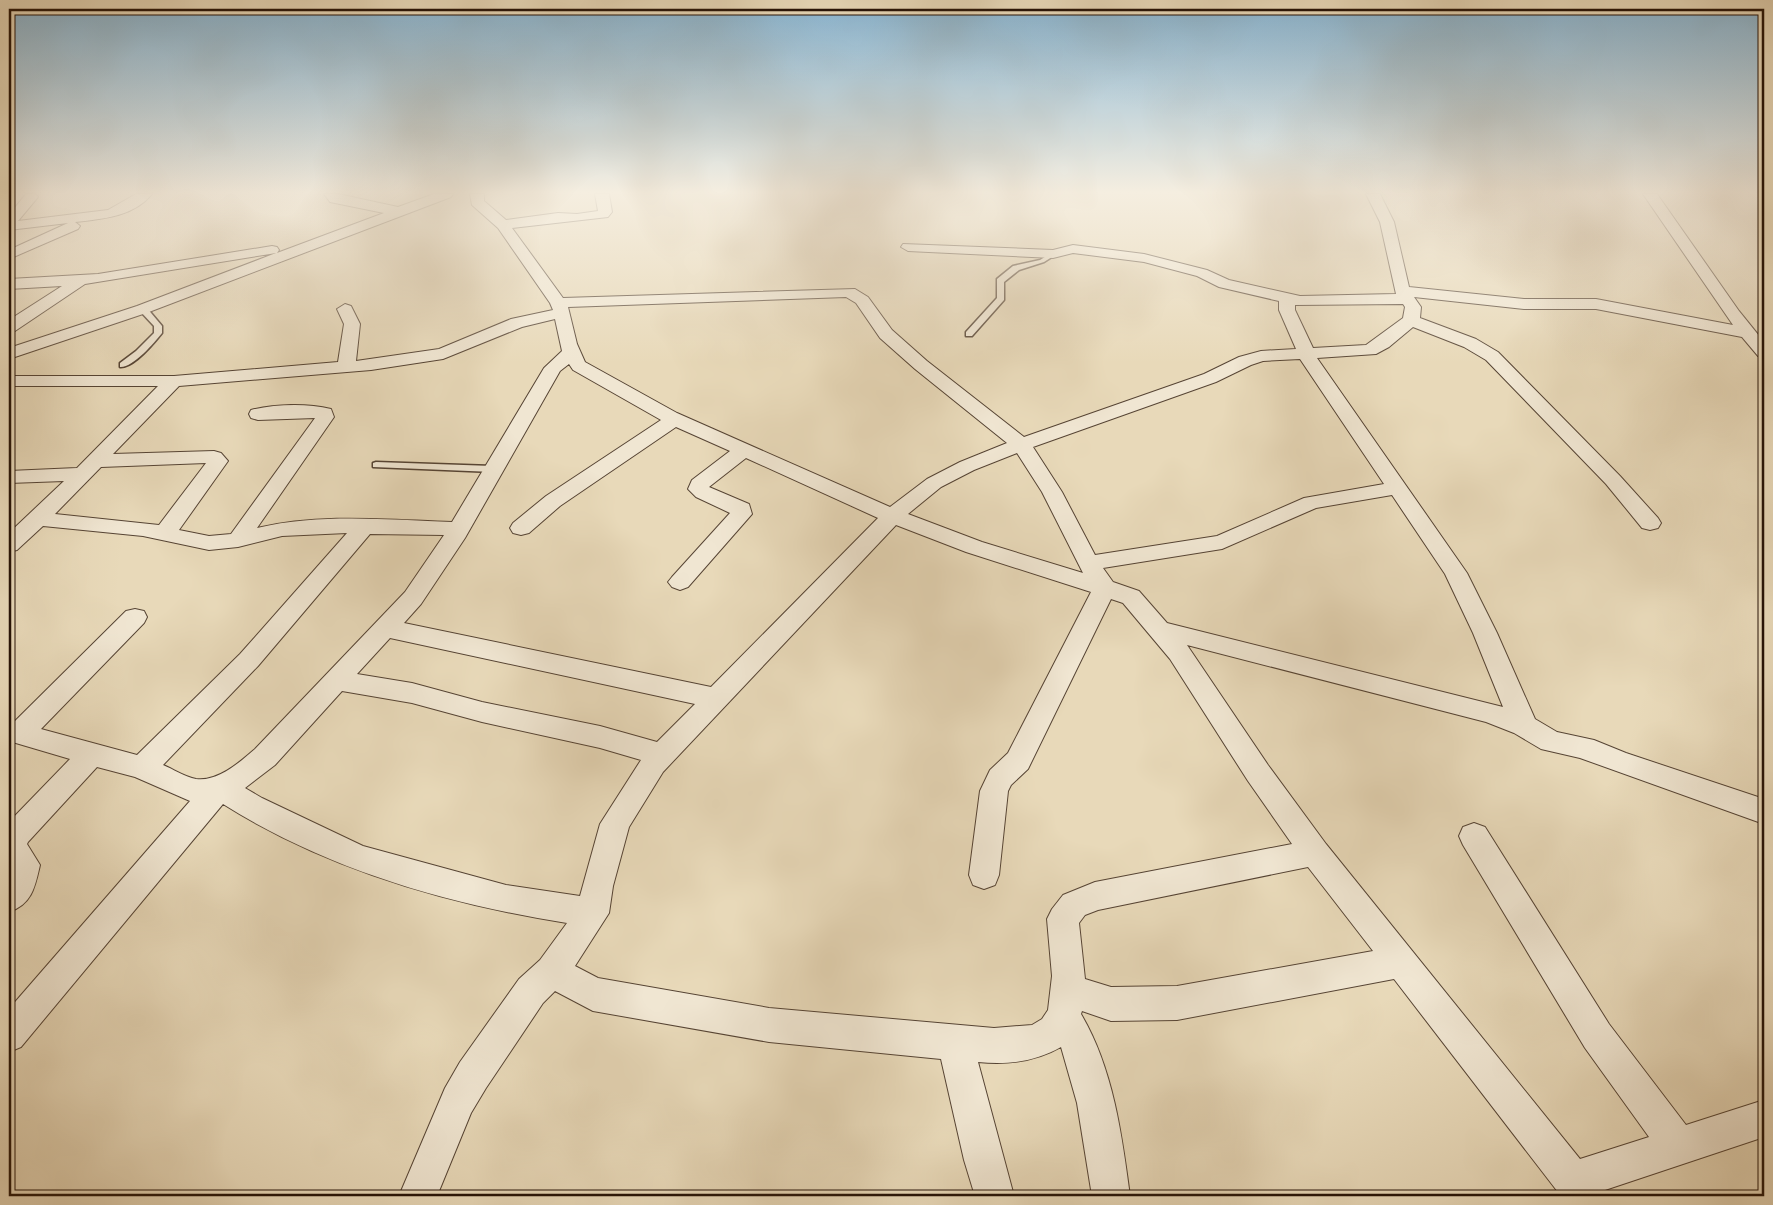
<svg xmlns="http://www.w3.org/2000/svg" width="1773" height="1205" viewBox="0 0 1773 1205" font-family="Cardo,serif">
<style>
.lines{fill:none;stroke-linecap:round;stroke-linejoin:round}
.service-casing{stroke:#564434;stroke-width:3}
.minor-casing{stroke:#564434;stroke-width:2}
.service{fill:#f0e6d2;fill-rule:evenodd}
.minor{fill:#f0e6d2;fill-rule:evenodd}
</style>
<rect width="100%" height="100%" fill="#e8d9b9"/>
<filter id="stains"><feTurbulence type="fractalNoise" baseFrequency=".004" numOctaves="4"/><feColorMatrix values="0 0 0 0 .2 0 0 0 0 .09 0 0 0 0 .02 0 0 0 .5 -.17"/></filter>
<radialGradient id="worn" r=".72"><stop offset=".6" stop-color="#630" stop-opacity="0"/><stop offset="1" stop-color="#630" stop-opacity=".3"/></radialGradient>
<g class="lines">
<g class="service-casing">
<path id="service" d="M1053,252L1056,254L1055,255L1044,262L1019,270L1004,282V300L972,336H966V332L997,298V279L1013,266L1040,260Z
M140,307H146L162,326V333C154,343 133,368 120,367V363L136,351L154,333V326L140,311Z
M376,462L493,466L498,469L493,472L373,467V463Z"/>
</g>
<g class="minor-casing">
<path id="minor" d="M26,194H35L38,197L18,221L108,210L136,194H152C133,217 102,219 75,222L80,226L78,229L9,259V250L68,223L9,230V215Z
M324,194H338L398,207L434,194H453L451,197L149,312L9,359V348L137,306L276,253L85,284L15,331L9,332V320L62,286L9,289V279L98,274L272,246L277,247L279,250L277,253L384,213L330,202Z
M470,194H484V201L506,220L558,213L577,214L598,211L595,194H609L612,212L608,217L512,228L563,298L855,289L868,297L892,330L927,361L1024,437L1204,374L1239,357L1261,351L1296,349L1279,310V301L1219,287L1197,276L1144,262L1073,253L1053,258L908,251L901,247L903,244L1053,250L1073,245L1144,254L1207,270L1229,280L1300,296L1396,294L1380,222L1366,194H1380L1394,222L1409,287L1524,299H1596L1733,325L1643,194H1657L1739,311L1764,342V357L1758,356L1742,337L1596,309H1524L1414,297L1421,307L1420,318L1476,339L1498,352L1620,476L1658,518L1661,523L1658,528L1650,530L1642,528L1606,484L1486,360L1464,347L1413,327L1389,347L1376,354L1317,358L1467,573L1497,633L1535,719L1557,732L1594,740L1626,753L1764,799V824L1580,758L1541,749L1514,733L1486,722L1187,645L1268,765L1326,844L1580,1159L1649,1137L1585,1048L1463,845L1459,836L1463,827L1474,823L1485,827L1609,1024L1686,1125L1764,1100V1137L1602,1191L1604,1196H1561L1394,979L1177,1020L1111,1021L1082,1011L1081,1014C1113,1068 1122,1135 1130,1196H1092L1077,1103L1061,1047C1035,1062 1007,1065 978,1062L1014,1196H975L964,1160L941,1059L769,1042L593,1011L555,991L543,1003L486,1088L471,1113L437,1196H399L445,1088L460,1062L519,979L540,960L567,923C447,904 326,869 223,804L21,1047L9,1052V1009L190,801L135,777L97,767L28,842L27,844L40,865C35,887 32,904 9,912V822L70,759L9,741V721L14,722L126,611L135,609L144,611L147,617L144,623L41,729L137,755L240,654L347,533L282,536L238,547L209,550L143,536L43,526L17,550L9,552V533L64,481L9,483V471L77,468L158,386H9V376H174L338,362L344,324L337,309L345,304L351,306L360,324L356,361L439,349L511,319L553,310L550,303L498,228L472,205ZM846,297L856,303L880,338L915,369L1007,443L960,462L927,479L890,507L677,413L585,362L577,344L568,307ZM1403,304L1405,307L1403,318L1366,345L1313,348L1295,310V305ZM555,319L562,351L544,368L452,522C388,520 321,513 257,528L334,417L331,409C307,403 275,404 251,410L249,414L251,418L258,420L315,418L231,534L209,536L179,530L228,461L221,453L214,451L113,454L179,386L371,370L443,359L522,327ZM1300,359L1384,484L1304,498L1217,536L1095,555L1062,492L1033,447L1216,382L1251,365L1263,361ZM569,364L573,370L661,420L546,496L513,523L510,528L513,533L521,535L529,533L560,506L676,427L730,451L692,480L688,489L696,497L730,513L672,577L668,582L672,587L680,590L688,587L752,514L749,504L709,487L746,458L878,518L711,687L404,623L421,604L465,538L560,371ZM1017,453L1042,492L1083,573L982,542L908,514L941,487L974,470ZM206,463L159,525L55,514L101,467ZM1392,495L1445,574L1473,633L1503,707L1167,623L1139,591L1113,582L1103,568L1222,549L1316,508ZM896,525L966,552L1091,592L1008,753L990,770L980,791L969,875L973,885L984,889L995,885L999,875L1008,791L1011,785L1028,769L1111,599L1123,603L1170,659L1248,781L1292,844L1095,882L1063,895L1052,909L1047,919L1052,976L1048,1010L1042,1019L1032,1025L994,1028L769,1008L598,978L575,966L609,913L613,886L629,827L663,772ZM370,534L444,535L405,592L255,749C240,762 218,782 196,779C185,777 173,769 163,765L258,666ZM390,638L695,704L657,742L600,726L482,702L412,683L357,674ZM342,691L412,703L482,722L600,748L641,760L600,824L580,896L506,885L363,846L262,798L245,788L275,765ZM1308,867L1373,951L1177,986L1111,987L1085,979L1079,923L1085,915L1098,910Z"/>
</g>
<use href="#service" class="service"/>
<use href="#minor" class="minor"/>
</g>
<linearGradient id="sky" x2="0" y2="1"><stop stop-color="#88b6d4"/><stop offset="0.53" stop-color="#f5eee0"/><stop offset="1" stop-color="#f5eee0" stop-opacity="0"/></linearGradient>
<rect width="1773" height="363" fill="url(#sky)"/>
<rect width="1773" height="1205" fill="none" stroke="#e8d9b9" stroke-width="30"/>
<rect x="10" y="10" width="1753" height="1185" fill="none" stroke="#261307" stroke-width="2.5"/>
<rect x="15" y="15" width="1743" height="1175" fill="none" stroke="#261307"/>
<rect width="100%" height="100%" filter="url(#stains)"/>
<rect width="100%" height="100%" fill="url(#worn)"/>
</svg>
